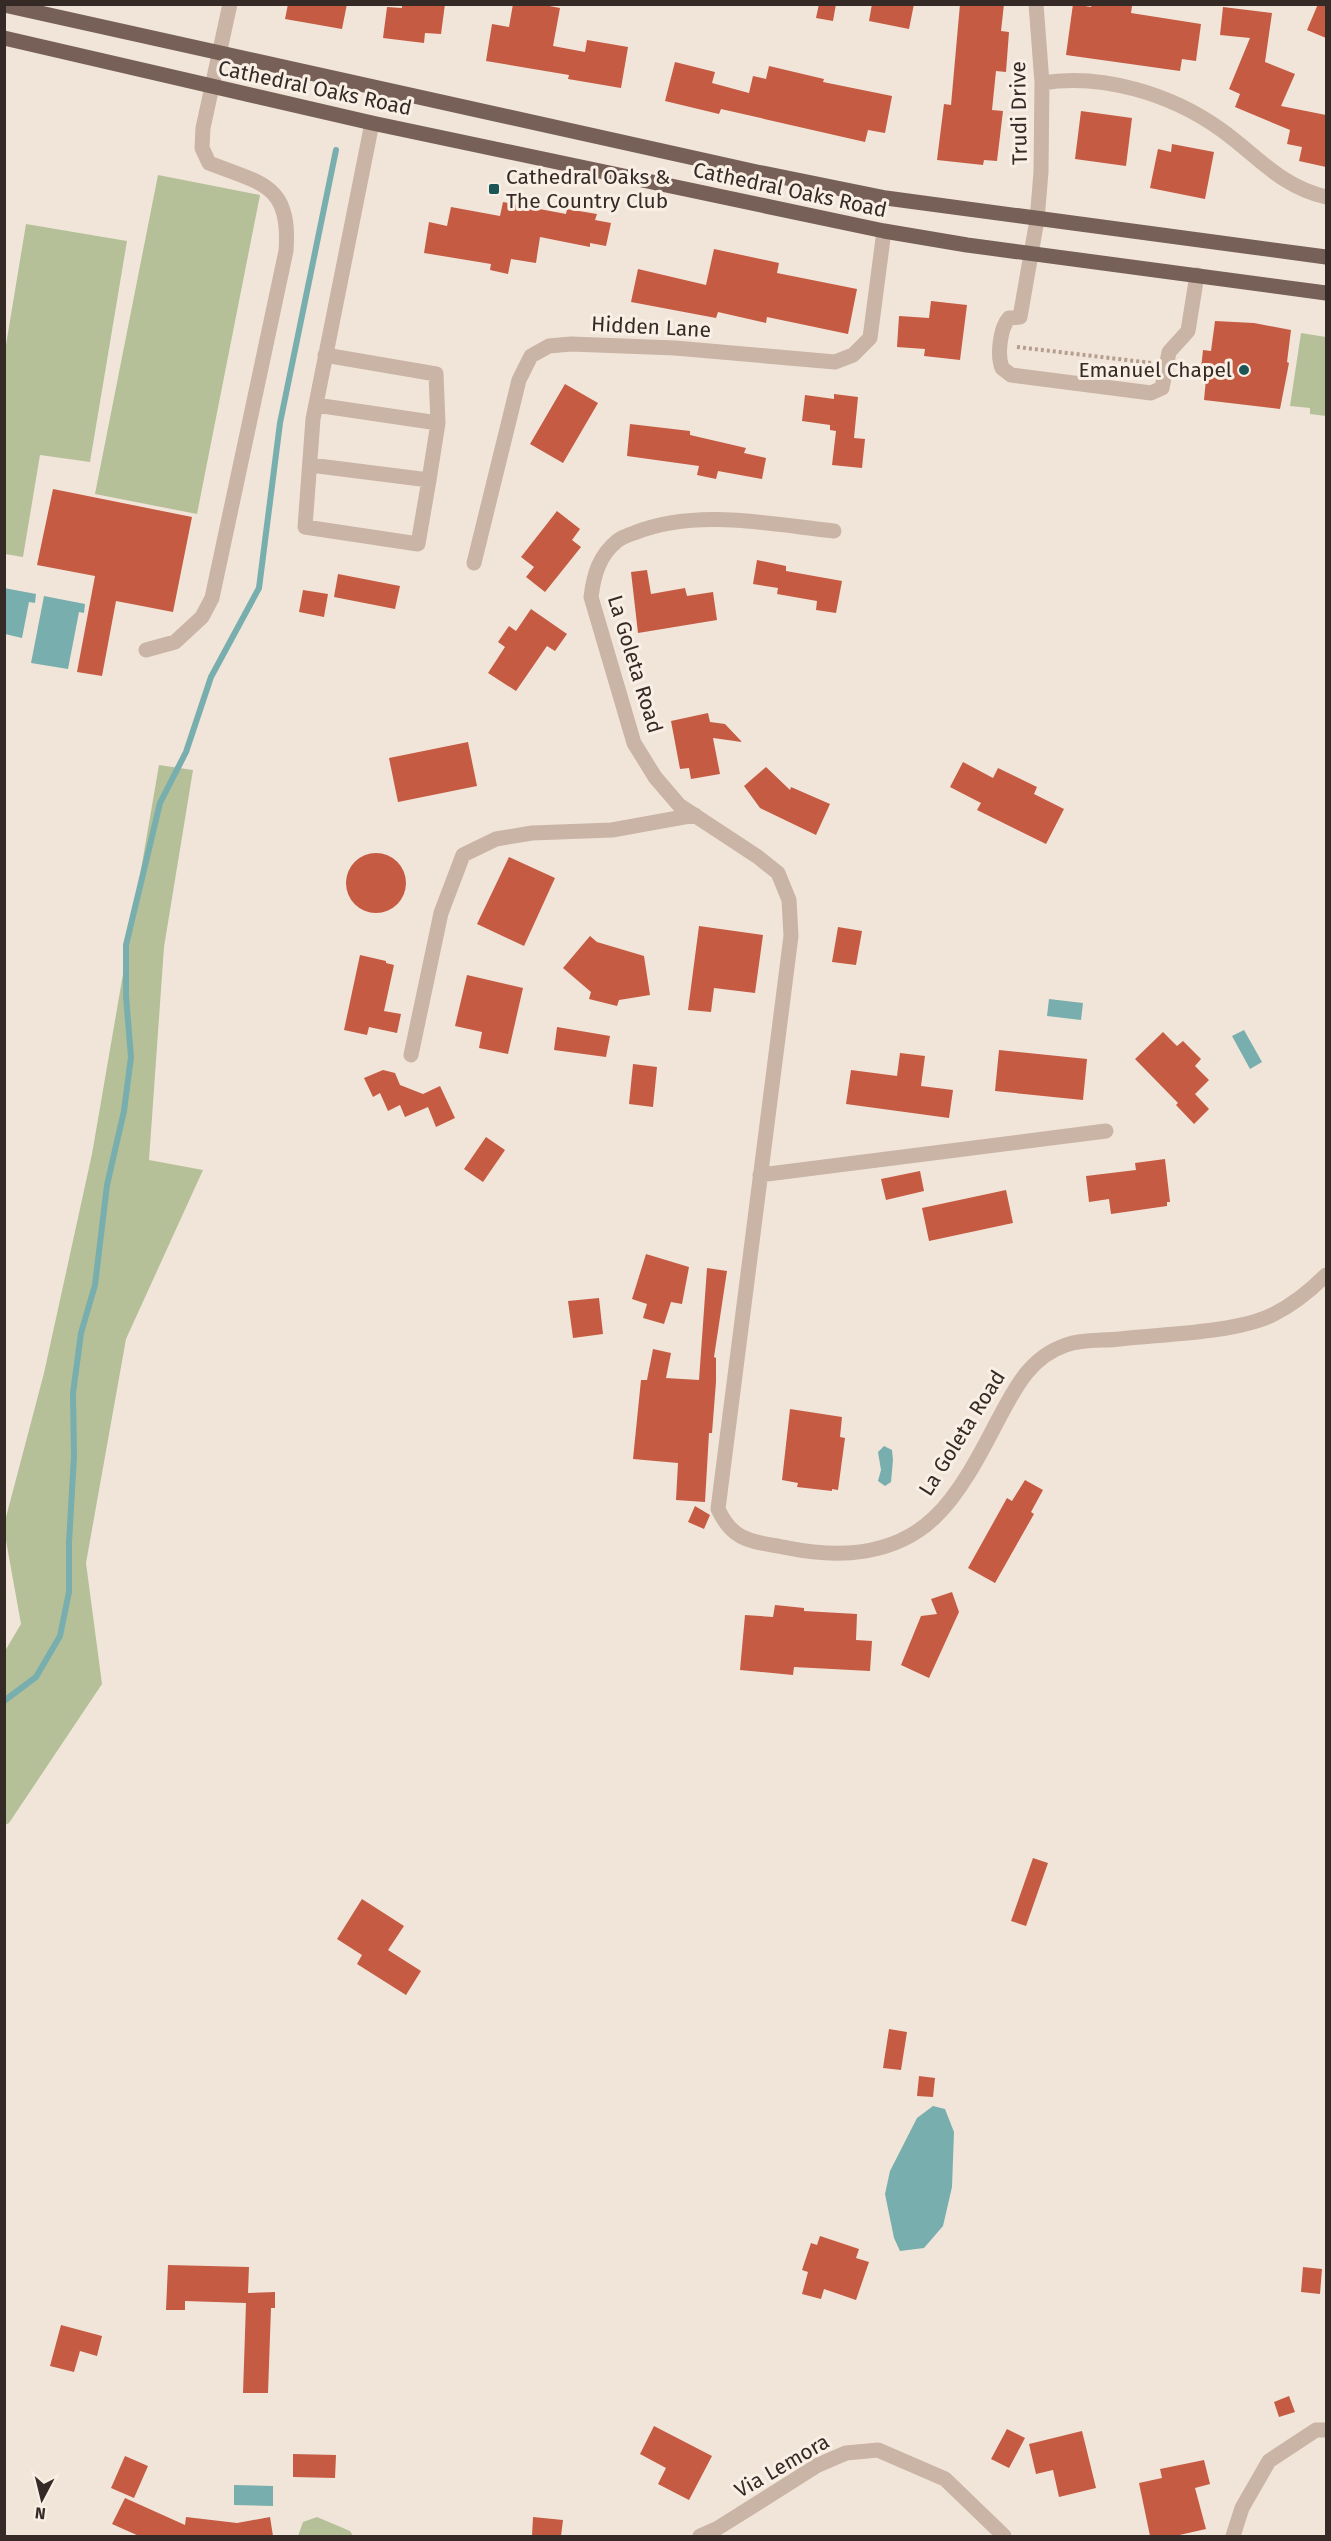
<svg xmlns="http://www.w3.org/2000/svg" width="1331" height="2541" viewBox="0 0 1331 2541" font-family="'Fira Sans',sans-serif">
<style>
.green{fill:#b5c099}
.water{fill:#78aead}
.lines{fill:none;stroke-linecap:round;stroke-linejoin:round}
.stream{stroke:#78aead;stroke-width:6}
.building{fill:#c55b43}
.path{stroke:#b59e90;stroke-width:4;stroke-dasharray:3 3;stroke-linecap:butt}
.minor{stroke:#c9b4a5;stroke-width:15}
.major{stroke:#776057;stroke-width:15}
.poi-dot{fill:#1c5556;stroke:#f9efe5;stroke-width:2}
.labels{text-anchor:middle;stroke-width:6;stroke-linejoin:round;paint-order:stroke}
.street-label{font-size:21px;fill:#352a26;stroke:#f9efe5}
.poi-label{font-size:21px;fill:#352a26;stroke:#f9efe5;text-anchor:start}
</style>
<rect width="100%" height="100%" fill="#f1e5d9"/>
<path class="green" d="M158,175L260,195L197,514L95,494Z
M26,224L127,241L90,462L40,455L23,557L5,554V351Z
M1301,333L1326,337V416L1310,414V408L1290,406Z
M159,765L193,770L164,947L149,1160L203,1170L126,1339L86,1563L102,1684L9,1823L5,1825V1651L21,1624L5,1535V1521L44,1373L92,1154Z
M317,2517L350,2531L353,2536H298L303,2522Z"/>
<path class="water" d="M4,588L36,594L35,603L29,602L22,638L5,634Z
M44,596L85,604L84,613L79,612L68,669L31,663Z
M1049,999L1083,1003L1081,1020L1047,1016Z
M1244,1030L1262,1062L1250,1069L1232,1036Z
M884,1446L892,1450L893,1460L891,1482L885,1486L878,1481L881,1470L878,1452Z
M933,2106L945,2109L954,2132L952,2187L943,2226L924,2248L900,2251L894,2238L885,2194L890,2171L917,2118Z
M234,2485L273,2486V2506L234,2505Z"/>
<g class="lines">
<path class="stream" d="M4,1701L36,1677L60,1636L69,1592V1543L74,1456L73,1393L81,1333L95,1285L107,1185L124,1111L131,1057L126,996V945L160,803L186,752L211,677L259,588L280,423L336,150"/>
</g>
<path class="building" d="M288,4H347L342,29L285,19Z
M402,4H445L441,34L425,33L424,43L383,38L387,7L402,8Z
M513,4H539L560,8L553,46L585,52L587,40L628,47L621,88L568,79L569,75L486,61L492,24L509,27Z
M819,4H836L833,21L816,18Z
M872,4H914L909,29L869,21Z
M960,4H1004L1001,31L1009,32L1006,72L996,71L992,110L1003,111L997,161L984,160L983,165L937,160L944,104L951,105Z
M1073,4L1091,7L1092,4L1132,6L1131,13L1201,24L1196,61L1182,59L1180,71L1066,55Z
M1318,4H1326V38L1307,30Z
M1223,7L1272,13L1265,62L1295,74L1281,106L1326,115V167L1299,161L1302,147L1287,144L1290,130L1235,107L1240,94L1229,89L1250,38L1220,35Z
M675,62L715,72L712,83L749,93L753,76L766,79L769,66L824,79L823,82L892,96L885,133L868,130L865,142L721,109L719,114L665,101Z
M1081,111L1132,118L1126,166L1075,159Z
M1172,144L1214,152L1205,199L1150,188L1158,149L1171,152Z
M503,202L566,214L567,209L597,214L595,220L611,223L606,246L590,243V247L540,237L536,263L511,259L508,274L490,270L491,264L424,253L429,222L447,226L451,207L500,216Z
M714,249L779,263L777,273L857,289L848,334L767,317L766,323L718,312L716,318L631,302L638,269L706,285Z
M931,301L967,305L960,360L924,356L925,349L897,347L899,316L929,318Z
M1215,321L1254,323L1291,330L1287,362L1289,363L1280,409L1204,400L1206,379L1200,378L1203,350L1211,351Z
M565,384L598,403L563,463L530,444Z
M834,394L858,397L854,438L865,439L862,468L832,465L836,431L830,430V425L802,421L805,395L834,399Z
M630,424L690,431V435L746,448L744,453L766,458L762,479L718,471L716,479L697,475L699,466L627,456Z
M53,489L192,517L173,612L116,601L102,676L77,672L95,576L37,565Z
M557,511L580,529L572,540L581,547L545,592L526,577L534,567L521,557Z
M757,560L786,566V571L842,581L836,613L816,610L817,601L777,594L778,588L753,584Z
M647,570L651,594L685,588L687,596L713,592L717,620L638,633L631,572Z
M338,574L400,586L395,609L334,597Z
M303,590L328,594L324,617L299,612Z
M531,609L567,634L555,651L547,646L516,691L488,673L505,647L498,642L509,626L516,631Z
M708,713L710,722L725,724L742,742L713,738L720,774L691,779L689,768L680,769L671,721Z
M468,742L477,786L398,802L389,758Z
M963,762L993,778L998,768L1037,787L1034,794L1064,809L1046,844L977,810L981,803L950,787Z
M766,767L790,790L791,787L830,804L816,835L760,808L744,786Z
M346 883a30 30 0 1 1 60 0a30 30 0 1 1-60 0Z
M509,857L555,878L524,946L477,924Z
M699,926L763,935L755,993L714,988L711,1012L688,1010Z
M838,927L862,931L856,965L832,962Z
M590,936L597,942L644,956L650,995L619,1000L617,1006L589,999L591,992L563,968Z
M360,955L386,961V963L394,965L384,1011L401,1014L397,1033L369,1027L367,1035L344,1030Z
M467,975L523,988L508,1054L479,1048L482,1032L455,1026Z
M557,1027L610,1036L606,1057L554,1050Z
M1163,1032L1177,1046L1183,1041L1201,1059L1195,1066L1209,1080L1195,1094L1209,1109L1194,1124L1176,1105L1178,1103L1135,1059Z
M999,1050L1087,1059L1083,1100L995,1091Z
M900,1053L925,1056L921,1086L953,1090L949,1118L846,1104L851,1070L897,1076Z
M633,1064L657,1067L653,1107L629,1104Z
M383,1070L395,1073L400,1085L423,1094L440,1086L455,1118L436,1127L428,1107L405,1117L400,1105L388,1111L380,1093L373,1097L364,1078Z
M486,1137L505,1150L483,1182L464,1169Z
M1165,1159L1170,1202H1167V1206L1111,1214L1109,1199L1089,1202L1086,1176L1136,1170L1135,1163Z
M920,1171L924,1191L886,1200L881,1179Z
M1006,1190L1013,1223L929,1241L922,1208Z
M646,1254L689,1267L682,1304L671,1302L664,1324L643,1318L647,1304L632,1299Z
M707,1268L727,1271L714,1357L716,1358V1382L712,1433H709L705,1502L676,1500L678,1463L633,1459L641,1380H647L653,1349L671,1353L666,1378L699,1380Z
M599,1298L603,1334L573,1338L568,1301Z
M790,1409L842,1417L840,1437L845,1438L838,1490L832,1489V1491L797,1487L798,1483L782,1480Z
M1025,1480L1043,1490L1031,1512L1034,1514L995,1583L968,1568L1007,1498L1012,1501Z
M695,1506L710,1515L704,1529L688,1522Z
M952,1592L959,1612L929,1678L901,1665L921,1616L937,1614L931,1599Z
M775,1605L804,1608V1611L857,1614L856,1640L872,1641L870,1671L794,1667L793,1675L740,1670L745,1615L773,1617Z
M1033,1858L1048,1863L1026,1926L1011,1921Z
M362,1899L404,1926L388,1950L421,1971L406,1995L357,1964L362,1955L337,1939Z
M889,2029L907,2032L901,2070L883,2068Z
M919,2076L935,2078L933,2097L917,2096Z
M820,2236L859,2249L856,2258L869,2262L856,2300L824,2289L821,2299L802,2294L808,2272L802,2270L811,2243L817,2245Z
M168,2265L249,2267L248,2293L275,2292V2308H271L268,2393H243L246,2303L185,2301V2310H166Z
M1303,2267L1322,2269L1320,2294L1301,2292Z
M61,2325L102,2336L97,2356L80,2351L74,2372L50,2366Z
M1289,2396L1295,2412L1279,2417L1274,2402Z
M654,2426L712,2456L689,2500L658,2484L666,2468L640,2454Z
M1007,2429L1025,2438L1009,2468L991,2459Z
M1082,2431L1096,2488L1059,2497L1053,2470L1036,2474L1029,2444Z
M293,2454L336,2455L335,2478L293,2477Z
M125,2456L148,2466L134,2498L111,2488Z
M1204,2460L1210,2484L1195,2488L1206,2529L1175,2536H1150L1139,2483L1162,2478L1160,2469Z
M125,2498L185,2525L186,2517L237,2523L270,2517L273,2536H139L112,2524Z
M533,2517L563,2520L561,2536H532Z"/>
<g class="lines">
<path class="path" d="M1017,347L1152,363"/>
<path class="minor" d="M1036,4L1042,83L1041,172L1037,220L1020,317L1009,318C1000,328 997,355 1002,368L1011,375L1151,393L1162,388L1169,352L1188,331L1197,275
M1042,83C1102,73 1171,94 1220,129C1257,155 1279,186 1326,197
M325,355L436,374L438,423
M316,405L438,423L429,480
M310,465L429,480L418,544L305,527L313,419L372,123
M834,531C769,524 696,508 634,533C628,535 622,537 617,541C599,556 594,574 591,597L634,743L655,777L679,805L758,857L778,873L789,900L791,936L718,1509C734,1544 755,1541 788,1548C838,1558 894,1556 934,1518C960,1494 982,1451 998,1420C1015,1388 1030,1357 1066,1345C1083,1339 1103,1341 1120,1339C1163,1334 1235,1333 1272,1315C1293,1305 1310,1291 1326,1275
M474,563L519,380L531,356L549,346L571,344L675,348L835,362L853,355L870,338L884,231
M146,650L175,642L202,617L212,598L286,251C291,184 262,184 209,163L202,148L203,128L230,4
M411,1055L441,913L463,855L496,839L532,833L612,830L695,815
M760,1175L1106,1131
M700,2536L718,2528L818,2465L846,2453L878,2450L945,2479L1004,2536
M1233,2536L1242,2508L1269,2461L1316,2430H1326"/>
<path class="major" d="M4,5L757,172L886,198L1326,257
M4,38L372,123L884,231L967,245L1326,293"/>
</g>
<g class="poi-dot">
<rect x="488" y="183" width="12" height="12" rx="3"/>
<circle cx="1244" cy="370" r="6"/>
</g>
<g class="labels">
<g class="street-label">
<text transform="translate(315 88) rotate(12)" y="7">Cathedral Oaks Road</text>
<text transform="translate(1019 113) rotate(-91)" y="7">Trudi Drive</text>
<text transform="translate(790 190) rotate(12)" y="7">Cathedral Oaks Road</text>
<text transform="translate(651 327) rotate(3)" y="7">Hidden Lane</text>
<text transform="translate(635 664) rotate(73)" y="7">La Goleta Road</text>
<text transform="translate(962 1433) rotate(-58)" y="7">La Goleta Road</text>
<text transform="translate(782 2466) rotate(-30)" y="7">Via Lemora</text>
</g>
<g class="poi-label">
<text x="506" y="184">Cathedral Oaks &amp;<tspan x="506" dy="24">The Country Club</tspan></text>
<text x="1232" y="377" text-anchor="end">Emanuel Chapel</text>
</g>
</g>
<rect width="1331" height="2541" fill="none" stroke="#352a26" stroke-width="12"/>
<g transform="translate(42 2499) rotate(187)" stroke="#f9efe5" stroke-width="4.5" paint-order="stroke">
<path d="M0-4.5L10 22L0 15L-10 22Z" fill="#352a26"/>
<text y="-9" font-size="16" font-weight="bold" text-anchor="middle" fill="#352a26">N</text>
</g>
</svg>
